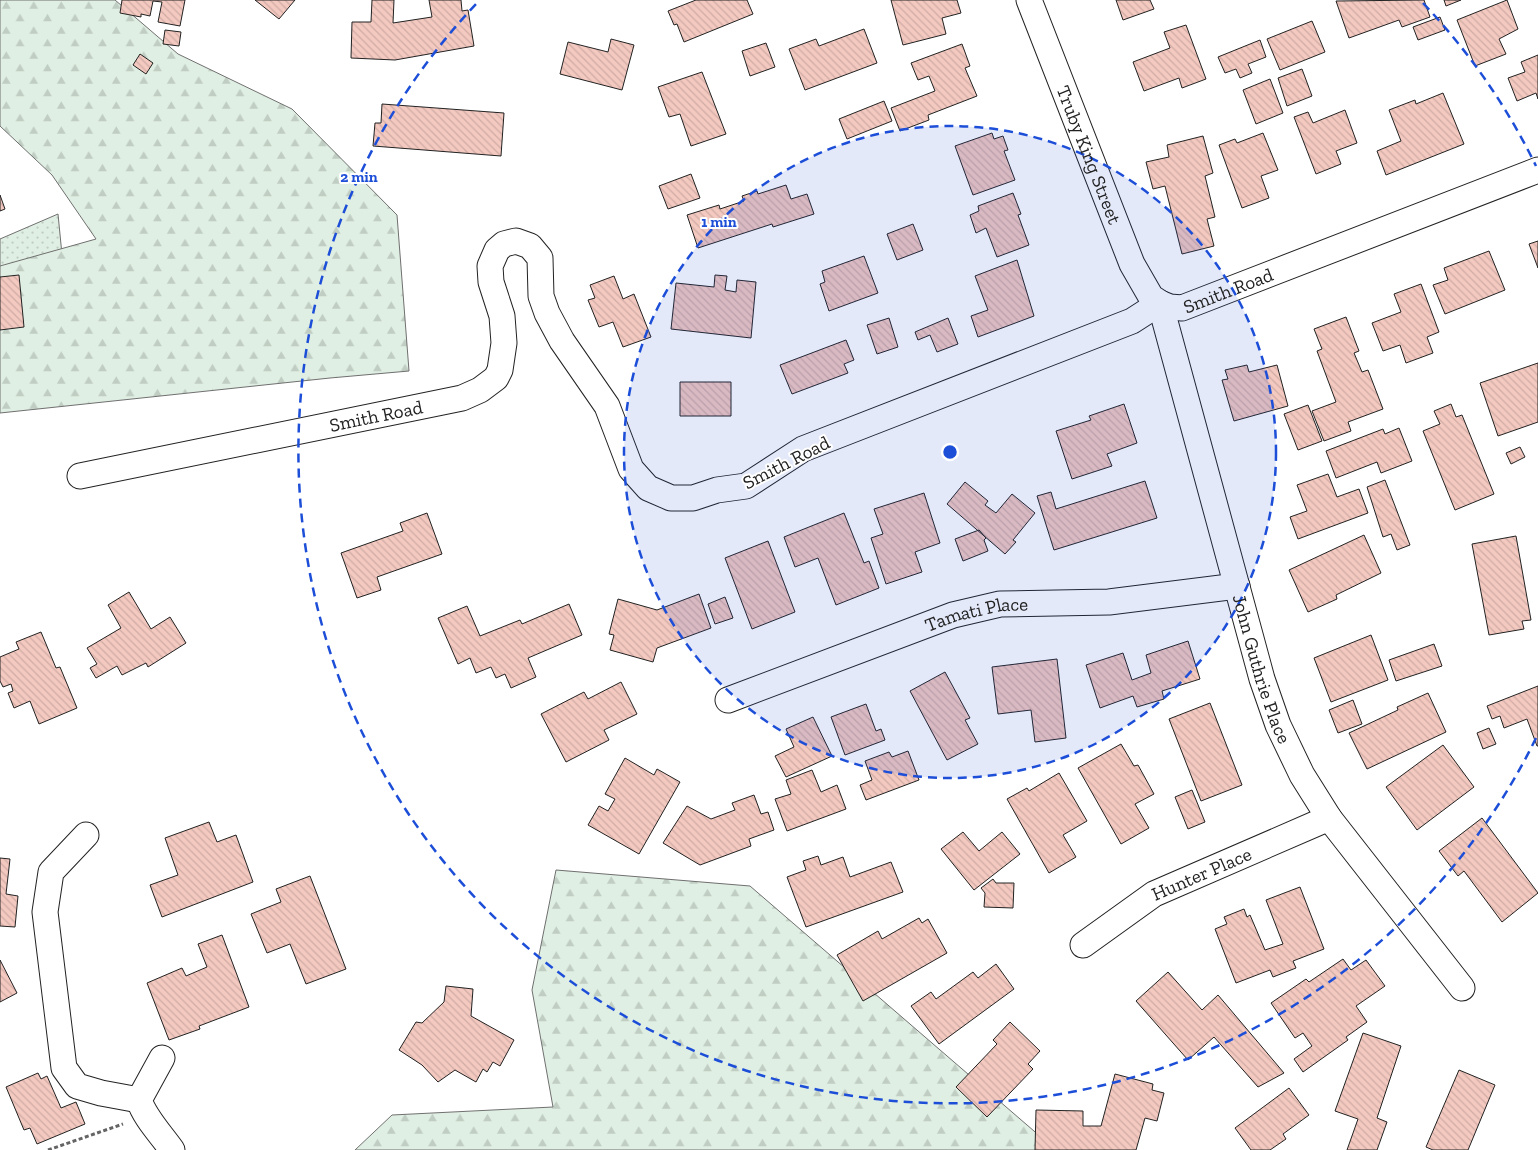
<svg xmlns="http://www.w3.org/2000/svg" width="1538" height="1150" viewBox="0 0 1538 1150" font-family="'Zilla Slab',serif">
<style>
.green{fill:url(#green-dots);stroke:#6f6f6f}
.forest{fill:url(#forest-firs);stroke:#6f6f6f}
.building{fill:url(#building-back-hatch);stroke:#222}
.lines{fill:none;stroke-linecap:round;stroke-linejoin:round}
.street-casing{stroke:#222;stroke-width:27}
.path{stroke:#646464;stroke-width:3;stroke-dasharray:4 2.5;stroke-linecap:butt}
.street{stroke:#fff;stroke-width:25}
.ring{fill:none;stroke:#1d4ed8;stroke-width:2.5;stroke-dasharray:9 6}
.labels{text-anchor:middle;stroke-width:4;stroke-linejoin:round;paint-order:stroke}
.street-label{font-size:19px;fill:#222;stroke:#fff}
.centre{fill:#1d4ed8;stroke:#fff;stroke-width:2.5}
.ring-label{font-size:15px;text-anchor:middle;font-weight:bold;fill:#1d4ed8;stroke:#fff;stroke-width:4;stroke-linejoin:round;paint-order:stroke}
</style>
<defs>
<pattern id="green-dots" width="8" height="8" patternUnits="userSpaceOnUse" patternTransform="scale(1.25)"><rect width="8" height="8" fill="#e0efe3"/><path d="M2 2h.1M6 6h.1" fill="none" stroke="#c0cdc2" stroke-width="1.8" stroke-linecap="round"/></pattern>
<pattern id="forest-firs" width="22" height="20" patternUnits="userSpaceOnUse" patternTransform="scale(1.25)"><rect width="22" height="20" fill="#e0efe3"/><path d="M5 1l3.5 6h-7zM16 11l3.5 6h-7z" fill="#c0cdc2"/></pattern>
<pattern id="building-back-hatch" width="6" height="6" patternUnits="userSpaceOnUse" patternTransform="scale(1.25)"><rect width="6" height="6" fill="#f3c9c0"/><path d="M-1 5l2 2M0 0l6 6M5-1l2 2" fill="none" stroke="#d0aca5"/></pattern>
</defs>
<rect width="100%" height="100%" fill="#fff"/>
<path class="green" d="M58,214L69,326L0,328V239Z"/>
<path class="forest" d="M0,0H115L178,54L292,109L397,215L409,371L330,378L0,413V266L96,239L52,175L0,126Z
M556,870L750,886L1056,1150H355L392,1115L553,1107L532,990Z"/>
<path class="building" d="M122,0H185L180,26L158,22L162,2L153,1L150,16L141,14V17L120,13Z
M255,0H295L279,19Z
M372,0H394L393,23L432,17L429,0H461L462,11L468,10L474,46L395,60L351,58L352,22H371Z
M696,0H747L753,14L684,42L677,24L674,25L668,11Z
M891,0H957L961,13L942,18L946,34L903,45Z
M1116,0H1150L1154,9L1123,20Z
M1424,0L1430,17L1402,27L1399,20L1349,38L1336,1Z
M1444,0H1461L1446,6Z
M1507,0L1518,29L1499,39L1506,54L1475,66L1457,20Z
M1440,17L1445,30L1418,40L1413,27Z
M1312,21L1325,52L1280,70L1267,39Z
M1186,25L1206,79L1182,88L1179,78L1144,91L1133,62L1170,48L1164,32Z
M864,29L877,63L805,90L789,49L816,39L819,46Z
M165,30L181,32L179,46L163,44Z
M611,39L634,45L622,90L560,74L568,42L608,52Z
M1260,40L1266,57L1248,64L1252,73L1240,78L1236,69L1225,73L1218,57Z
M766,43L775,67L750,76L742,51Z
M962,44L970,66L965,68L977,96L928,115L929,120L900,131L891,108L935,91L929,76L918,80L911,63Z
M140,54L153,63L146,74L133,65Z
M1538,55V99L1536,93L1517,101L1508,78L1525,72L1521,62Z
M1302,69L1312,96L1287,106L1278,78Z
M702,72L726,134L691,146L680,114L669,117L658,87Z
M1270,79L1283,113L1256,124L1243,90Z
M1443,93L1464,144L1386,175L1377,151L1401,141L1389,110L1415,100L1416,104Z
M884,101L892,121L847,139L839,119Z
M382,104L504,113L501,156L373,146L375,123H381Z
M1345,110L1357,143L1336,151L1341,164L1316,174L1294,117L1308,112L1313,123Z
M992,133L994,139L1003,136L1008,150L1004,151L1015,180L973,195L955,146Z
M1263,133L1278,170L1261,176L1269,198L1242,208L1219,145L1235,139L1237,143Z
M1203,136L1213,173L1205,176L1215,217L1207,219L1214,246L1182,254L1165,186L1153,189L1146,162L1169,157L1167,145Z
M691,174L700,198L668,209L659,186Z
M786,185L791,199L807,194L814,214L773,227L772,224L698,248L687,215L719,205L720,209L744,201L742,196L757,191L758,194Z
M1013,193L1021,214L1018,215L1029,245L997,257L986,228L976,233L970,215L979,211L978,206Z
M0,195L5,209L0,211Z
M913,224L923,250L897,260L887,234Z
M1538,241V268L1529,244Z
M1489,251L1505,290L1445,314L1433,285L1448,280L1444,268Z
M864,256L878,293L829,311L820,284L825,282L822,271Z
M1017,260L1034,316L978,337L971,316L988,310L975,276Z
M19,275L24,327L0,330V277Z
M715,275L727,276L725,290L736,292L737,280L756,282L751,338L671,329L676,283L714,287Z
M614,276L623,299L634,294L651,337L623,347L613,322L599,327L588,300L595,298L590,285Z
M1421,284L1439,332L1427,337L1433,353L1406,363L1400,345L1383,351L1372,323L1401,312L1394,294Z
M1346,317L1359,351L1354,353L1362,372L1368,370L1383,409L1348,422L1351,431L1324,441L1312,411L1336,402L1317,351L1322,349L1314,329Z
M889,318L898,347L877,354L867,325Z
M948,318L958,344L937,352L930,335L918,340L915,332Z
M846,340L854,360L844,364L848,373L792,394L780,365Z
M1538,363V422L1498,436L1480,383Z
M1247,365L1249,372L1277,365L1288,406L1234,421L1222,380L1228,379L1225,370Z
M680,382H731V416H680Z
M1124,404L1137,443L1107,454L1112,466L1072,479L1056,431L1091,420L1089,416Z
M1451,404L1456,417L1462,415L1494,494L1455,510L1423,431L1440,424L1434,411Z
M1308,405L1322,441L1298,450L1284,414Z
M1399,428L1412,461L1381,473L1377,462L1336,478L1326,451L1383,429L1385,434Z
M1520,447L1525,457L1511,464L1506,453Z
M1328,474L1337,497L1359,489L1368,513L1298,539L1290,517L1307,511L1297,485Z
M1385,480L1410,545L1397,550L1391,534L1383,537L1367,487Z
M1145,481L1157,518L1054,550L1037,496L1051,492L1056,509Z
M965,482L988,501L985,505L996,513L1012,494L1035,513L1013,540L1016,542L1005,554L947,504Z
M924,493L940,543L915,552L922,572L886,584L871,538L883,534L874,509Z
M427,513L442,554L377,577L381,590L357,598L341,553L403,531L400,523Z
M844,513L864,563L869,561L879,588L836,605L818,558L795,567L784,537Z
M979,530L986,538L984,540L988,551L963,561L955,539Z
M1364,535L1381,573L1336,595L1337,599L1308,612L1289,570Z
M1516,536L1531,620L1522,621L1524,629L1489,635L1472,544Z
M768,541L795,612L752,629L725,558Z
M129,592L151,629L170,617L186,643L148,667L146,663L122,675L117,666L96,678L90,668L97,664L87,648L121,628L108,605Z
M699,594L711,628L657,648L653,662L610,650L614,635L609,634L618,599L657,610Z
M725,597L733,618L715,624L708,604Z
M569,604L582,635L528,658L536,677L511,688L505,674L496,678L491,667L476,673L470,658L458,664L438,618L467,606L480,636L520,620L522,624Z
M41,632L56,668L60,667L77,708L39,724L30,701L14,708L8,693L13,691L11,684L3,687L0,681V657L19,649L16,642Z
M1371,635L1388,680L1331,702L1314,658Z
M1188,641L1200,679L1162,691L1164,699L1137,707L1133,696L1100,708L1086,665L1123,653L1132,680L1151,673L1146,655Z
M1434,644L1442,666L1396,681L1389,660Z
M1057,659L1066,738L1035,742L1031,710L998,714L992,667Z
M945,672L970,718L965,720L978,744L947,760L910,691Z
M621,682L637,714L604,730L609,740L566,762L541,714L584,692L588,699Z
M1538,686V746H1537L1527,719L1504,728L1500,716L1492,719L1487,706Z
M1428,693L1446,732L1367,769L1349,733L1398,710L1397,707Z
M1353,700L1362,724L1338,733L1329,710Z
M1210,703L1242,785L1201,801L1169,719Z
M866,704L876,731L881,729L885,740L845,755L831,717Z
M813,717L832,756L786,777L775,756L794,747L786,729Z
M1489,728L1496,744L1483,749L1477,733Z
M1121,744L1134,766L1138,765L1154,794L1135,804L1149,828L1121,844L1078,768Z
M1443,745L1474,787L1417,830L1386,787Z
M908,751L919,780L866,800L860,785L872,780L865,761L889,752L892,757Z
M625,758L654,775L657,769L680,782L639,854L588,825L599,806L608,811L615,799L605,794Z
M812,770L821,792L837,785L846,809L787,831L775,799L791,794L786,780Z
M1059,773L1087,821L1063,835L1076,857L1049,873L1007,799L1027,788L1029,791Z
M1192,790L1205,822L1188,829L1175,797Z
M754,795L761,814L768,812L774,830L749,839L751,846L700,865L663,843L687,806L711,819L735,810L732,803Z
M1482,818L1538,893L1502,922L1464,871L1458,876L1439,851Z
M209,822L217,842L236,835L253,882L162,917L150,885L178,875L165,838Z
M963,832L979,851L1002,832L1020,854L974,890L941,849Z
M818,856L821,865L843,857L850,877L891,862L903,892L806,927L787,877L806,870L803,861Z
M0,858L10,859L6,894L18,896L15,927L0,926Z
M310,876L346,969L306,984L290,944L267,953L251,914L281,902L276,889Z
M993,879L996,883H1014L1013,908L984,907L985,893L981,888Z
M1300,887L1324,949L1293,961L1296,968L1273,977L1270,970L1236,983L1215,929L1227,924L1224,917L1244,909L1247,917L1250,915L1265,950L1283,944L1266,900Z
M919,918L922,923L928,919L947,953L863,1001L837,955L878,931L882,939Z
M222,935L249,1007L199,1026L200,1029L169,1040L147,983L182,968L186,976L207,967L198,944Z
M1343,959L1351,970L1366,960L1385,986L1356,1006L1367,1022L1346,1037L1348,1040L1303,1072L1294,1059L1312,1046L1303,1033L1295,1038L1271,1003L1306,979L1309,982Z
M0,960L17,993L0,1002Z
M996,964L1014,989L939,1044L911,1006L931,992L936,999L973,972L978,978Z
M1168,972L1202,1010L1218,995L1284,1073L1258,1087L1214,1037L1188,1060L1136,1001Z
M446,986L473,989L471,1016L514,1040L500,1066L493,1062L487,1072L483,1069L476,1082L455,1070L438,1082L422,1065L399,1050L416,1022L422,1023L444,1002Z
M1010,1022L1040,1051L1028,1064L1033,1069L987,1117L956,1087L997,1044L993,1040Z
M1363,1033L1401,1046L1377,1118L1387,1122L1377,1150H1347L1358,1119L1335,1111Z
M1459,1070L1495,1085L1468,1150H1433L1426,1147Z
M38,1073L41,1079L47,1076L61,1108L76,1102L85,1124L37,1144L30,1128L24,1130L6,1087Z
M1115,1074L1153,1084L1152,1090L1164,1093L1157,1121L1145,1118L1136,1150H1035L1036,1110L1083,1111V1126H1101Z
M1289,1088L1309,1115L1283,1134L1286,1139L1270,1150H1251L1235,1128Z"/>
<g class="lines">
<g class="street-casing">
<g id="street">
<path id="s1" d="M1029,0L1132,264L1151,297L1160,303L1262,679L1278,725L1302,775L1329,818L1462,988"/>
<path id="s2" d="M80,476L462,398L480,390L496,378L500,370L504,343L502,316L491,282L490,266L497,250L504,244L516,241L530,246L540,258L541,296L547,313L562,341L607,406L631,469L648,488L671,498H693L717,490L746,486L803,449L1132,321L1160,303L1170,307L1182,308L1538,170"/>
<path id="s3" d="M728,700L953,615L1000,604L1109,602L1237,586"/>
<path d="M86,835L51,872L45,912L64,1068L77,1086L101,1093L139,1100"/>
<path id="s4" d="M1083,945L1154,894L1329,818"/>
<path d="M162,1058L139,1100C145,1118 160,1133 172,1150"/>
</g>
</g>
<path class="path" d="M48,1150L123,1124"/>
<use href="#street" class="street"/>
</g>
<circle cx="950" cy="452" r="326" fill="#1d4ed8" fill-opacity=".12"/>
<g class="ring">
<circle cx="950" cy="452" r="326"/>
<path d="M1536 738A652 652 0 1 1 477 3M1423 3A652 652 0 0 1 1536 166"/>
</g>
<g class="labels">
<g class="street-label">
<text dy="7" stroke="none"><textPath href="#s1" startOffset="166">Truby King Street</textPath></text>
<text dy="7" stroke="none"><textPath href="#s2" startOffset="1502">Smith Road</textPath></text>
<text dy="7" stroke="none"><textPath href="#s2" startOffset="302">Smith Road</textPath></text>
<text transform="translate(786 462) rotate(-27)" y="7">Smith Road</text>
<text dy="7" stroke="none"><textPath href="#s3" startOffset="264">Tamati Place</textPath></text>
<text dy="7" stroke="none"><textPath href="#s1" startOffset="712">John Guthrie Place</textPath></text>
<text dy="7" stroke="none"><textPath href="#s4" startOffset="139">Hunter Place</textPath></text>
</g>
</g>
<circle cx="950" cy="452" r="8" class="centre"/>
<g class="ring-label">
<text x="359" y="182">2 min</text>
<text x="719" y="227">1 min</text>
</g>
</svg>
